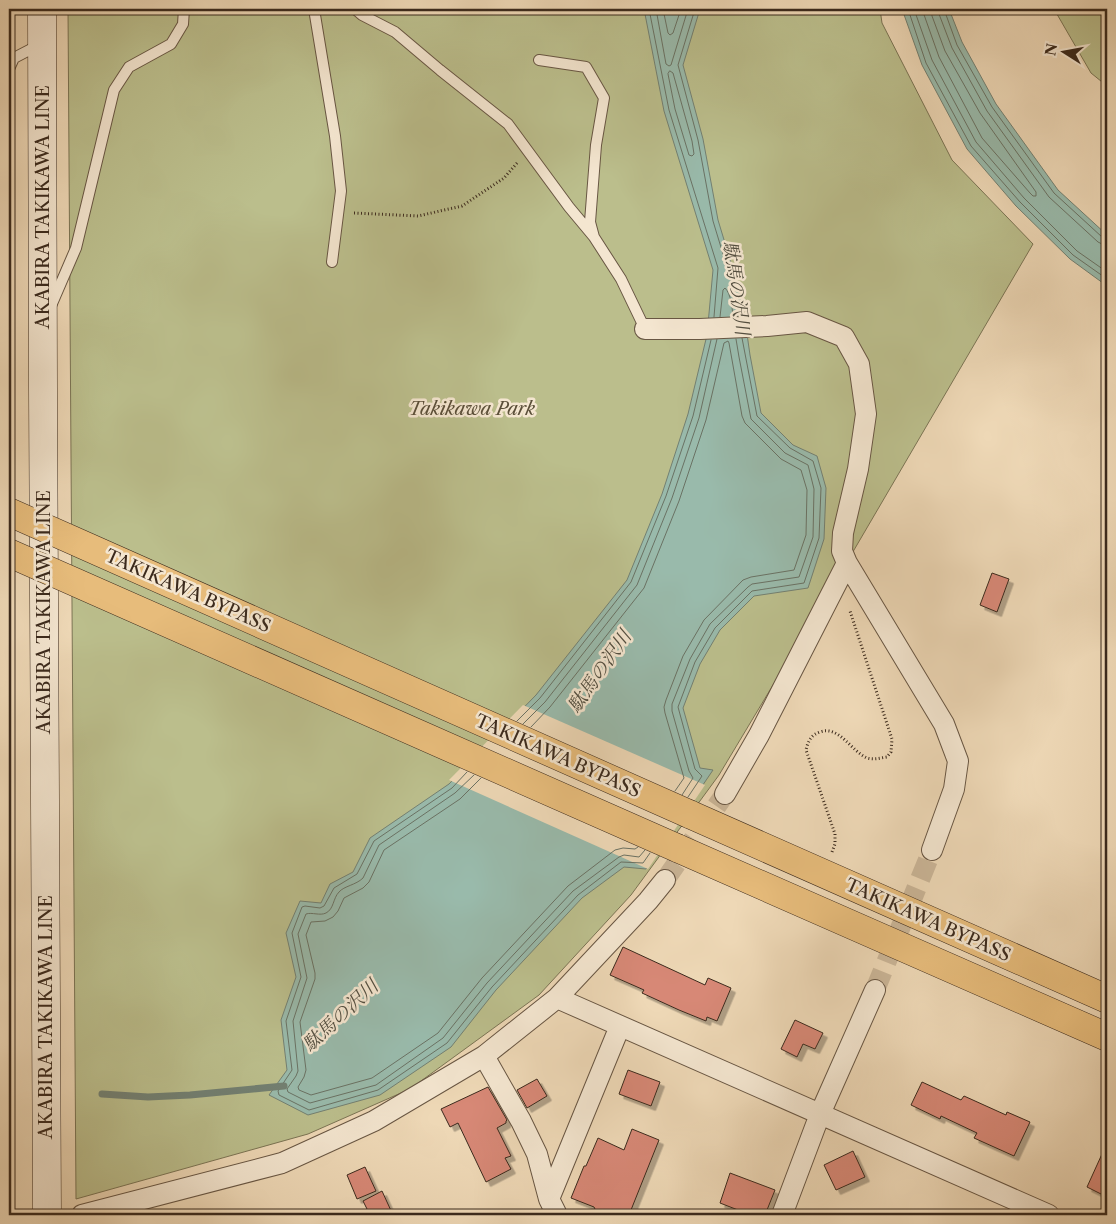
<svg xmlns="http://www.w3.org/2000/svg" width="1116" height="1224" viewBox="0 0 1116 1224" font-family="'Libre Caslon Text','Noto Serif JP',serif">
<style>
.green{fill:#bbbe8c;stroke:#7b7454}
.water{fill:#99baab;stroke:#738072}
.pier{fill:#eed8b6}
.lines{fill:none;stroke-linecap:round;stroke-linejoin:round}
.shore{stroke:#6a7264;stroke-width:1}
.stream{stroke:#738072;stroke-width:7}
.building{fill:#d78876;stroke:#3b2a1d;filter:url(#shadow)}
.minor-tunnel{stroke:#cab597;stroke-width:20;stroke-dasharray:20 10;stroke-linecap:butt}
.service-casing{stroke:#685643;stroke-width:12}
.minor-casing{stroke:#685643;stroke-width:22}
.secondary-casing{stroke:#3b2a1d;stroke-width:29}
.trunk-casing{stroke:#3b2a1d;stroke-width:29}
.path{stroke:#3b2a1d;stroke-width:3;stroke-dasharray:1 2.5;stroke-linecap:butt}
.service{stroke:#f4e6d0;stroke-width:10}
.minor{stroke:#f4e6d0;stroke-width:20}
.secondary{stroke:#f4e6d0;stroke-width:28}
.trunk{stroke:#e7bc7b;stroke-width:28}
.trunk-bridge-casing{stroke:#3b2a1d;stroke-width:29;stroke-linecap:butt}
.trunk-bridge{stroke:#e7bc7b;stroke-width:28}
.labels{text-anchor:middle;stroke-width:5;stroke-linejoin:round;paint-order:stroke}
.street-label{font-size:18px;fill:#3b2a1d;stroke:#f4e6d0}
.park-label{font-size:18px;font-style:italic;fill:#5b4f39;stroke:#f4e6d0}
.water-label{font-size:19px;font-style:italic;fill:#524e40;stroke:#f4e6d0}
</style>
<defs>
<filter id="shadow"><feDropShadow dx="4.5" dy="4.5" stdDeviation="0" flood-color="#0004"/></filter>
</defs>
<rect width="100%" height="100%" fill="#eed8b6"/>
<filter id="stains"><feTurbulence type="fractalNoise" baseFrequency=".004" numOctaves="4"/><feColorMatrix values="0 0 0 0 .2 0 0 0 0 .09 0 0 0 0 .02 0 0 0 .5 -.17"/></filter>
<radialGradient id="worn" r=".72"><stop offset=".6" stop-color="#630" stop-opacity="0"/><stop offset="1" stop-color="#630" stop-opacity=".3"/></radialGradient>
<path class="green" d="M68,9H880L882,23L952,160L1033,244L854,550L719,775L631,895L539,995L410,1089L308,1134L76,1199Z
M1054,9H1107V86L1091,73Z"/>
<path class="water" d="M644,9H700L683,65L703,139L718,220L742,299L750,355L761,413L793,445L817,456L826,488L824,539L808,588L754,596L720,630L700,664L683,708L700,768L713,770L646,869L624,867L582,898L496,990L451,1047L380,1095L308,1115L269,1095L287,1070L281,1020L296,977L286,933L300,901L321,903L330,884L353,872L370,838L449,784L536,695L627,580L662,494L688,414L707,335L713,270L664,111Z
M902,9H949L962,42L996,104L1058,190L1107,235V286L1070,259L1016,206L967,149L922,65Z"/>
<path class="pier" d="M523,705L705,785L648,869L449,780Z"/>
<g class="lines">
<path class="shore" d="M649,9L669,110L718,268L714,317
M656,9L666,64L669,66L671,65L688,9
M663,9L668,33L670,35L673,33L681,9
M695,9L678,65L698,140L713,221L737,300L739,316
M908,9L926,63L971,146L1020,202L1073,255L1107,279
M914,9L932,60L976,142L1024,198L1077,251L1107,272
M922,9L939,57L982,138L1030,193L1033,196H1036V192L980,113L945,51L932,16L931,9
M939,9V14L952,48L987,111L1049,197L1098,242L1102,244L1107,245
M945,9V12L957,45L992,107L1054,193L1102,237L1107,239
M670,71L673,73L692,141L694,154L692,156L689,155L675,109L668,74Z
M720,317L723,290L725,288C731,294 732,307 733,316
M517,721L540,698L631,582L666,496L693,416L711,340
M523,724L545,702L637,585L672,498L699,418L717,339
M531,727L550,707L644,588L679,501L706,420L724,343L728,341L729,343L742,416L745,423L781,459L801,470L807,490L806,535L794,570L751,577L743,580L704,620L683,656L666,700L664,707L665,713L684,778L675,791
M467,772L452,788L374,841L357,874L334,888L324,906L320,908L305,906L302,907L292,933L301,977L286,1021L292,1070L278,1091L279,1095L309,1110L378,1090L447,1043L492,987L578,895L621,862L643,863L650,853
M474,775L455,793L379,845L363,878C356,885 344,886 339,892C333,898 334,909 326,913C320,916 312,912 306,914L298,934L307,978L293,1021L298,1071L296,1076L287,1089L288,1092L310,1103L376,1085L443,1038L487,983L573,891L619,857L624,855L639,857L645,850
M481,778L460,799L384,850L369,882L363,888L344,898L338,911L333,917L325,921L311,922L306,935L315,973V979L300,1022L306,1070L304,1077L298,1087L299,1090L311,1095L372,1078L438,1033L482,978L568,886L615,850L623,848L635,849L638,847
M682,795L693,778L689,771L672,711V704L690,659L710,624L748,587L752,584L799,577L813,537L814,489L808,465L785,453L751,419L739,357L736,339
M688,797L702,776L695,769L678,707L695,662L715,628L752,591L804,583L819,538L821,488L813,461L790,448L757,416L742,338"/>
<path class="stream" d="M102,1094L148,1097L190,1095L284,1086"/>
</g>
<path class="building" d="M992,573L1009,579L997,612L980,605Z
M623,947L705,985L708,978L731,988L717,1021L707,1017L706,1021L679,1010L642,993L644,990L610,975Z
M795,1020L823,1033L815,1049L803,1044L797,1057L781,1049Z
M628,1070L660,1082L651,1106L619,1094Z
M537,1079L547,1096L527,1108L517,1090Z
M922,1082L961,1100L964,1096L1006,1115L1007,1112L1030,1122L1014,1156L974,1138L977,1133L941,1116L940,1119L911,1105Z
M488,1087L507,1120L506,1121V1123L497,1128L511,1156L505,1158L511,1169L486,1182L458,1123L450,1127L441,1109Z
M632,1129L659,1140L629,1215H598L594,1207L571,1198L584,1166H586L598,1138L624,1150Z
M1107,1143V1197L1087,1187Z
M853,1151L865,1177L836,1190L824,1165Z
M365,1167L376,1191L357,1199L347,1175Z
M730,1173L775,1190L765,1215H736L738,1210L720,1203Z
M382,1191L393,1215H370L363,1201Z"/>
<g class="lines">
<path class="minor-tunnel" d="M665,880L725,794
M875,990L932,850"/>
<g class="service-casing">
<path id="service" d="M314,9L335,136L341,191L332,262
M355,9L362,15L395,32L440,70L508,124L569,207L594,237
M539,60L586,67L604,98L596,145L590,222L594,237L621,279L645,329
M9,69L14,58L39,45
M51,306L76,248L114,90L129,67L171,44L183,24L184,9"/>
</g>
<g class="minor-casing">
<path id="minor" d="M645,329H700L767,326L807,322L844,337L859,364L866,414L858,469L843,533L842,551L847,563L944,724L958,761L954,789L932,850
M725,794L759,735L847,563
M557,998L1049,1215
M484,1056L521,1121L537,1154L549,1199
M82,1215L282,1163L374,1121L484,1056L557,998L648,901L665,880
M557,1215L549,1199L620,1026
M782,1215L820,1114L875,990"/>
</g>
<g class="secondary-casing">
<path id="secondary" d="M42,9L43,388L47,1215"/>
</g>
<g class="trunk-casing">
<path id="trunk" d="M689,814L1107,999
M677,848L1107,1037"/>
</g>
<path class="path" d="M354,213L418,216L462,206L504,178L518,162
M832,852L835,844V834L806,750C808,741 811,735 820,732C839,725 851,751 867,758C874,760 880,758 887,757L891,752L892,739L850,611"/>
<use href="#service" class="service"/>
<use href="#minor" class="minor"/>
<use href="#secondary" class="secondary"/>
<use href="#trunk" class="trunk"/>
<g class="trunk-bridge-casing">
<path id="trunk-bridge" d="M9,512L689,814
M9,553L677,848"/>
</g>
<use href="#trunk-bridge" class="trunk-bridge"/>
</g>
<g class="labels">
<g class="street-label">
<text transform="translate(43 207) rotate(-90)" y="6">AKABIRA TAKIKAWA LINE</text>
<text transform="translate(188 591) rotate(24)" y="6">TAKIKAWA BYPASS</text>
<text transform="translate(44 612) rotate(-90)" y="6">AKABIRA TAKIKAWA LINE</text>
<text transform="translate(558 756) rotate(24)" y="6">TAKIKAWA BYPASS</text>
<text transform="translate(928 920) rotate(24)" y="6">TAKIKAWA BYPASS</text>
<text transform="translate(46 1017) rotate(-90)" y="6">AKABIRA TAKIKAWA LINE</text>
</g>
<g class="park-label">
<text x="472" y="415">Takikawa Park</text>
</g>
<g class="water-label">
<text transform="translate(737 288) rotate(82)" y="7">駄馬の沢川</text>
<text transform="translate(599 671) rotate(-55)" y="7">駄馬の沢川</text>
<text transform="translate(340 1015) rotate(-43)" y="7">駄馬の沢川</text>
</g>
</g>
<rect width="1116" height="1224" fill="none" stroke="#eed8b6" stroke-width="30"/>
<rect x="10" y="10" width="1096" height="1204" fill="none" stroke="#3b2a1d" stroke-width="2.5"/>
<rect x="15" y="15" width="1086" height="1194" fill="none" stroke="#3b2a1d"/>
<g transform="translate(1064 52) rotate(281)" stroke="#f4e6d0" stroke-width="4" paint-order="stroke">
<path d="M0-4L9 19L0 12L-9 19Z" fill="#3b2a1d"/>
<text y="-8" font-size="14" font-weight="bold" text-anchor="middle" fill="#3b2a1d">N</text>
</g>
<rect width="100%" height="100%" filter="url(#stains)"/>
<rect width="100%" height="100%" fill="url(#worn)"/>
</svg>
